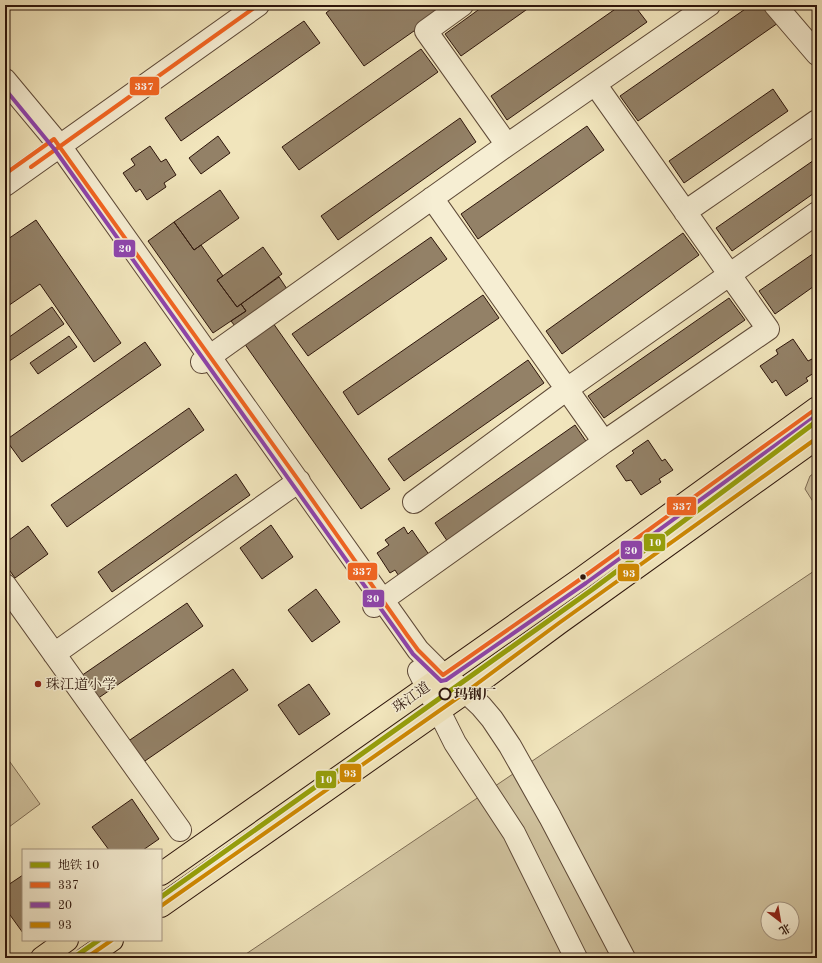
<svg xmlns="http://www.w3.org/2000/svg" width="822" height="963" viewBox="0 0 822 963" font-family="'Old Standard TT','Noto Serif SC',serif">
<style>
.green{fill:#d0c29e;stroke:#7e6c54;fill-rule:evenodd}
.building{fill:#938167;stroke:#2d150b}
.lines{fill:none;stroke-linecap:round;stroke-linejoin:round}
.minor-casing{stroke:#5e4937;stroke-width:24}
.major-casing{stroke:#2d150b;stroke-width:24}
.minor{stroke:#f6eed3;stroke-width:22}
.major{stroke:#f1e5bc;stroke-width:22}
.bus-1-casing{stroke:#f6eed3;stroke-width:7}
.bus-2-casing{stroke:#f6eed3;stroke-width:7}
.bus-3-casing{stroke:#f6eed3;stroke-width:7}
.bus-1{stroke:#f26522;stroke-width:4}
.bus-2{stroke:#8e44ad;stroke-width:4}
.bus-3{stroke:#cf8902;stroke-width:4}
.metro-1-casing{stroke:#f6eed3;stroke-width:8}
.metro-1{stroke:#96a00a;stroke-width:5}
.bus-dot{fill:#2d150b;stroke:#f6eed3;stroke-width:1.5}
.poi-dot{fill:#8f2418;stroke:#f6eed3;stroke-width:1.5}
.stop-dot{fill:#f6eed3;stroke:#2d150b;stroke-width:2}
.labels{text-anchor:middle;stroke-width:3;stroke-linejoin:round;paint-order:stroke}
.poi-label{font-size:14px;fill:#2d150b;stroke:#f6eed3;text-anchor:start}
.stop-label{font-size:14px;font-weight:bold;fill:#2d150b;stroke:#f6eed3;text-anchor:start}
.street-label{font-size:14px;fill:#2d150b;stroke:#f6eed3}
.line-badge{stroke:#f6eed3;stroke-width:1.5}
.badge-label{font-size:11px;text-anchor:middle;font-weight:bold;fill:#fff}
</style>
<rect width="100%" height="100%" fill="#f1e5bc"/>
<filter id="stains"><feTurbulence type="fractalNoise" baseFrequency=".005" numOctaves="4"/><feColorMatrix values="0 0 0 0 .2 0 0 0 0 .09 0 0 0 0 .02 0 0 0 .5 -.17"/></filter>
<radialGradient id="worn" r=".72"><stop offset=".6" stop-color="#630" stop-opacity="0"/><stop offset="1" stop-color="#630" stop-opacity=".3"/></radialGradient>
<path class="green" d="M817,471V508L805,489L810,476Z
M817,569V958H240ZM768,909H792V933H768Z
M5,755L40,804L5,830Z"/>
<path class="building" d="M336,5H451L364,66L326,13Z
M485,5H533L461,56L445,34Z
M621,5H634L647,22L507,120L491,96Z
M751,5H765L778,23L638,121L620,96Z
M304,21L320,43L181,141L165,118Z
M421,49L438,72L299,170L282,147Z
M773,89L788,111L684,183L669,161Z
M460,118L476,142L338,240L321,216Z
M587,126L604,150L478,239L461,214Z
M218,136L230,153L201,174L189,158Z
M150,146L161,162L166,159L176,175L164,183L166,187L147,200L140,189L136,192L123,173L135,165L131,159Z
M817,158V191L732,251L716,228Z
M220,190L239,218L194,250L174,222Z
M36,220L121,343L94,362L40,284L5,308V241Z
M174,222L194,250L201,245L223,276L217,280L237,307L241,304L246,311L213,333L148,241Z
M683,233L699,255L562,354L546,331Z
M431,237L447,259L308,356L292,334Z
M263,247L282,274L237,307L217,280Z
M817,251V284L775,314L759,291Z
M279,277L291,295L239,331L231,321L246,311L241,304Z
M483,295L499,318L358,415L343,392Z
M729,298L745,320L604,418L588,396Z
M52,307L64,324L5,364V340Z
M273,323L390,489L361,509L244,343Z
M69,336L77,347L38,374L30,363Z
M793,339L808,361L812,359L817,367V371L806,378L808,381L786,396L776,380L772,383L760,366L778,354L776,350Z
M145,342L161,365L22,462L6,440Z
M528,360L544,383L404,481L388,459Z
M189,408L204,430L67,527L51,505Z
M575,425L590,447L450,545L435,523Z
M648,440L662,461L665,459L673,470L659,479L661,482L641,495L631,480L626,481L616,466L634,453L632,451Z
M236,474L250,495L112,592L98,572Z
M271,525L293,557L262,579L240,548Z
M28,526L48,554L15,578L5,564V543Z
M404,527L408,534L412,530L430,556L402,581L395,570L390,573L377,553L389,545L385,540Z
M316,589L340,622L312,642L288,610Z
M187,603L203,626L97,699L81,676Z
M233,669L248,690L142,763L127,742Z
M309,684L330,714L299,735L278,705Z
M132,799L159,839L143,850H109L92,827Z
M23,875V933L5,908V887Z"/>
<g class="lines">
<g class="minor-casing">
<path id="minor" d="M462,5L426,31L507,145
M775,5L817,54
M5,80L60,146L418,650L443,675L466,692L481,706L492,719L510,746L550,817L624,958
M5,185L258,5
M432,198L604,442L768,329L595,84
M685,212L817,121
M202,362L507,145L709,5
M414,502L567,389L817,213
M5,585L180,830
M374,606L604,442
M54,654L299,481
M419,671L455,743L514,833L576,958"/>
</g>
<g class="major-casing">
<path id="major" d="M161,874L582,578L817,408
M161,906L466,692L559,623L817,438
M42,958L67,940
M86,958L112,940"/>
</g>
<use href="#minor" class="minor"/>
<use href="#major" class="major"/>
<g class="bus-1-casing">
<path id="bus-1" d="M31,167L258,5
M5,174L54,139L299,481L407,635L418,650L443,675L582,578L817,408"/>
</g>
<g class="bus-2-casing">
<path id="bus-2" d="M5,89L55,150L413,654L441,681L446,680L586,583L817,415"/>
</g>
<g class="bus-3-casing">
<path id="bus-3" d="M161,906L466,692L559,623L817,438
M86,958L112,940"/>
</g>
<use href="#bus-1" class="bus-1"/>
<use href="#bus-2" class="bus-2"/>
<use href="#bus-3" class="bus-3"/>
<g class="metro-1-casing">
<path id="metro-1" d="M161,897L593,589L817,421
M73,958L99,940"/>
</g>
<use href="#metro-1" class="metro-1"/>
</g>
<circle class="bus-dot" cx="583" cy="577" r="3.5"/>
<circle class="poi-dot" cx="38" cy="684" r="4"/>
<circle class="stop-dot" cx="445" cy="694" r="5.5"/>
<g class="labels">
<g class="poi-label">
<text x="46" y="689">珠江道小学</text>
</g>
<g class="stop-label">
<text x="454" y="699">玛钢厂</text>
</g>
<g class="street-label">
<text transform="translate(411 697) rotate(-35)" y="5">珠江道</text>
</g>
</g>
<g class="line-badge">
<rect x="129" y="76" width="31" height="20" rx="4" fill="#f26522"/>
<rect x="113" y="239" width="23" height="19" rx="4" fill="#8e44ad"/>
<rect x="666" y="496" width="31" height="20" rx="4" fill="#f26522"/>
<rect x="643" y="533" width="23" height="19" rx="4" fill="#96a00a"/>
<rect x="620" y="540" width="23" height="20" rx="4" fill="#8e44ad"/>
<rect x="347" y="562" width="31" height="19" rx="4" fill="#f26522"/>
<rect x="617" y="563" width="23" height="19" rx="4" fill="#cf8902"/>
<rect x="362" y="589" width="23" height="19" rx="4" fill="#8e44ad"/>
<rect x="339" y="763" width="23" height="20" rx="4" fill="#cf8902"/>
<rect x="315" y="770" width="22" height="19" rx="4" fill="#96a00a"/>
</g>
<g class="badge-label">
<text x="144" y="90">337</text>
<text x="125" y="252">20</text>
<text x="682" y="510">337</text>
<text x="655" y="546">10</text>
<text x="631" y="554">20</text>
<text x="362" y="575">337</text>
<text x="629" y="577">93</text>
<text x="373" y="602">20</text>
<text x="350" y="777">93</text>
<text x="326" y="783">10</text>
</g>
<rect width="822" height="963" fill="none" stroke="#f1e5bc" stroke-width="20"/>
<rect x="6" y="6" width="810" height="951" fill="none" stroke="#2d150b" stroke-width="2"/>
<rect x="10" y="10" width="802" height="943" fill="none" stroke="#2d150b"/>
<rect x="22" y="849" width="140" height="92" fill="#f6eed3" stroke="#a69783"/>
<rect x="30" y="862" width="20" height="6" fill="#96a00a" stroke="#a69783"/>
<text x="58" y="869" font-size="12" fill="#2d150b">地铁 10</text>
<rect x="30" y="882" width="20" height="6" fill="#f26522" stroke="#a69783"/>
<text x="58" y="889" font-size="12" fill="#2d150b">337</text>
<rect x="30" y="902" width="20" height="6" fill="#8e44ad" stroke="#a69783"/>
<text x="58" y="909" font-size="12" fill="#2d150b">20</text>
<rect x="30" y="922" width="20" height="6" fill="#cf8902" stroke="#a69783"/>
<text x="58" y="929" font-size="12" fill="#2d150b">93</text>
<g transform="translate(780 921) rotate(149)"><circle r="19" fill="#f6eed3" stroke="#a69783"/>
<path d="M0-3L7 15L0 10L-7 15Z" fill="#8f2418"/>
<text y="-6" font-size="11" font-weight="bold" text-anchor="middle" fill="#2d150b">北</text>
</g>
<rect width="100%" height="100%" filter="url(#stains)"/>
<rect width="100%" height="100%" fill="url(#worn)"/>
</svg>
